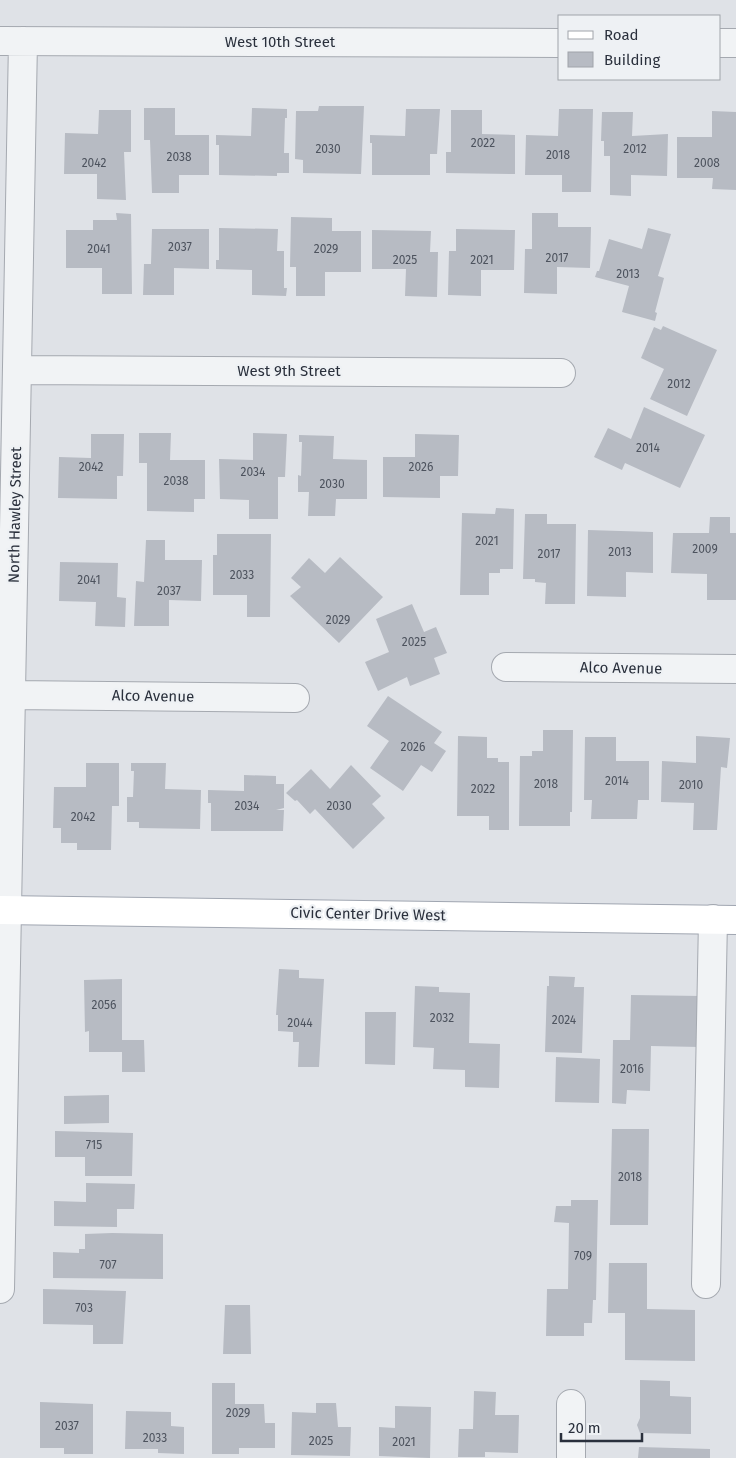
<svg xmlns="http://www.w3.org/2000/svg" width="736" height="1458" viewBox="0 0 736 1458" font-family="'Fira Sans',sans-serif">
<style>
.building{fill:#b7bbc3}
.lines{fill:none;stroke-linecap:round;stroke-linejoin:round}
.minor-casing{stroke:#a5a9b0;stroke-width:30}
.major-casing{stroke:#a0a6b1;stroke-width:30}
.minor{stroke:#f1f3f5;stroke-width:28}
.major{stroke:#fff;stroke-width:28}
.labels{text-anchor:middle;stroke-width:4.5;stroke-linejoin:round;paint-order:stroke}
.number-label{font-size:12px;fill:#4d535e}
.street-label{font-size:15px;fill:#2a303c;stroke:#eef1f4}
</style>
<rect width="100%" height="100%" fill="#dfe2e7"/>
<path class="building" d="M319,106H364L361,174L303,173V160L295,159L296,111H318Z
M144,108H175V135H209V175H179V193H152L150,140H144Z
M252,108L287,109V118H285L284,153H289V173H277V176L219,175V145H216V135L251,136Z
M406,109H440L437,154H430V175H372V143H370V135L405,136Z
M559,109H593L591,192H562V175H525L526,135L558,136Z
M99,110H131V152H124L126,200L97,199V174H64L65,133L98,134Z
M451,110H482V134L515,135V174L446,173V152H451Z
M712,111L736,112V190L712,189L713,178H677V137H712Z
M602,112H633L632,136L668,134L667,176L631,175V196L610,195V156H604V141H601Z
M116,213L131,214L132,294H102V268H66V230H93V220H117Z
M532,213H558V227H591L590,268L557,267V294L524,293L525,249H532Z
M291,217L332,218V231H361V272H325V296H296V267H290Z
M219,228L278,229L277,251H284V288H287L286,296L252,295V270L216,269V260H219Z
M648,228L671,234L658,276L664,278L655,312L657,313L655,321L622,312L629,286L595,277L597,271H599L609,239L642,249Z
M152,229H209V269L174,268V295H143L144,264H151Z
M456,229L515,230L514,270H481V296L448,295L449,251H456Z
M372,230L431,231L430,252H438L437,297L405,296L406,269H372Z
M663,326L717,350L687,416L650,399L664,369L641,358L654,327L661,330Z
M644,407L705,435L680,488L625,463L622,470L594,457L608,428L631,439Z
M139,433H171L170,460H205V499H194V512L147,511V463H139Z
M253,433L287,434L285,477H278V519H249V500L220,499L219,459L253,460Z
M91,434H124L123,476H117V499L58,498L59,457L91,458Z
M415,434L459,435L458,476H440V498L383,497V457H415Z
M299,435L334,436L333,459L367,460V499H336L335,516H308L309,492H298V475L301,476L302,442H299Z
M496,508L514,509L513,569H500V573H489V595H460L462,513L495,514Z
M525,514H547V524H576L575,604H545L546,583L535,582V579H523Z
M710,517H730V533H736V600H707V574L671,573L673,533H709Z
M588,530L653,532V573L626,572V597L587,596Z
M217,534H271L270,617H247V595H213V555H217Z
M146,540H165V560H202L201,601L169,600V626H134L136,581L144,582Z
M340,557L383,597L339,643L290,596L301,587L291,578L309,558L325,573Z
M60,562L118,563L117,597L126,598L125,627L95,626L96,602L59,601Z
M412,604L424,632L436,627L447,653L434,658L440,674L410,686L407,677L378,691L365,662L389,652L376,619Z
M388,696L442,732L434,743L446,751L432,772L421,765L403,791L370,768L389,741L367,726Z
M543,730H573L572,812H570V826H519L520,756H532V751H543Z
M458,736L487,737V758H498V762H509V830H489V816H457Z
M696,736L730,738L727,768L721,767L717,830H693L694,803L661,802L662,761L696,763Z
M585,737H616V761H649V800H638L637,819H591L592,800H584Z
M86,763H119V806H112L111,850H77V843H61V828H53L54,787H86Z
M131,763H166L165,789L201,790L200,829L139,828V822H127V797H133L134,771H131Z
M351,765L381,796L372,804L385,818L353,849L315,809L310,814L297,800L295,801L286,793L311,769L330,789Z
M244,775L276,776V784H284V808L276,810H284L283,831H211V803H208V790L244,791Z
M279,969L299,970V978L324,979L319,1067H298L299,1042H293V1032L278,1031V1015H276Z
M549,976L575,977L574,987H584L582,1053L545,1052L547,986H549Z
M122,979V1040H144L145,1072H122V1052H89V1031L85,1032L84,980Z
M415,986L439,987V992L470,993L469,1043L500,1044L499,1088L465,1087V1070L433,1069L434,1048L413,1047Z
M631,995L701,996L700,1047L651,1046L650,1091L627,1090L626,1104L612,1103L613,1040H630Z
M365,1012H396L395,1065L365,1064Z
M556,1057L600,1059L599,1103L555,1102Z
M109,1095V1123L64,1124V1096Z
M612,1129H649L648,1225H610Z
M55,1131L133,1133L132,1176H85V1157H55Z
M86,1183L135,1184L134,1209H117V1227L54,1226V1201L86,1202Z
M571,1200H598L596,1300H593L592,1323H584V1336H546L547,1289H568L569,1223L554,1222L556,1206H571Z
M112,1233L163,1234V1279L53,1278V1252L79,1253V1249H85V1234Z
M609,1263H647V1309L695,1310V1361L625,1360V1313H608Z
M43,1289L126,1291L123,1344H93V1325L43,1324Z
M225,1305H250L251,1354H223Z
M640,1380L670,1381V1396L691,1397V1434L640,1433L637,1425L640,1418Z
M212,1383H235V1404H264L265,1423H275V1448H239V1454H212Z
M474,1391L496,1392L495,1415H519L518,1453L485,1452V1457H458L459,1429H473Z
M40,1402L93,1404V1454H64V1448H40Z
M316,1403H336L338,1427H351L350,1456L291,1455L292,1412L316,1413Z
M395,1406L431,1407L430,1458L379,1456V1427L395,1428Z
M126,1411L171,1412V1426L184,1427V1454L158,1453V1449H125Z
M639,1447L710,1449V1458H638Z"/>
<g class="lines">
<g class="minor-casing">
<path id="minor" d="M0,41L560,43
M720,43H736
M18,370L561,373
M506,667L736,669
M11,695L295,698
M706,1284L713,919
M0,1289L23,41
M571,1458V1404"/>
</g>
<g class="major-casing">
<path id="major" d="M0,910L736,920"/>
</g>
<use href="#minor" class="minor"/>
<use href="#major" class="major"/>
</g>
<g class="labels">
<g class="number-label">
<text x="483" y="147">2022</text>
<text x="328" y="153">2030</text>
<text x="635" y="153">2012</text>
<text x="558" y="159">2018</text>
<text x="179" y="161">2038</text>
<text x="94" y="167">2042</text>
<text x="707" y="167">2008</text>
<text x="180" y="251">2037</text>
<text x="99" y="253">2041</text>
<text x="326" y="253">2029</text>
<text x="557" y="262">2017</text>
<text x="405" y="264">2025</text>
<text x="482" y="264">2021</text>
<text x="628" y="278">2013</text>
<text x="679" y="388">2012</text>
<text x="648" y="452">2014</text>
<text x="91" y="471">2042</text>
<text x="421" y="471">2026</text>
<text x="253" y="476">2034</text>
<text x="176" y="485">2038</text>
<text x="332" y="488">2030</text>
<text x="487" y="545">2021</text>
<text x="705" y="553">2009</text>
<text x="620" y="556">2013</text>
<text x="549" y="558">2017</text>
<text x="242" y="579">2033</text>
<text x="89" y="584">2041</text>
<text x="169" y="595">2037</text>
<text x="338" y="624">2029</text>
<text x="414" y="646">2025</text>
<text x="413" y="751">2026</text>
<text x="617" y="785">2014</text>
<text x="546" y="788">2018</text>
<text x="691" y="789">2010</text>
<text x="483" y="793">2022</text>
<text x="247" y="810">2034</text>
<text x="339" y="810">2030</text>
<text x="83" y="821">2042</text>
<text x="104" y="1009">2056</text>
<text x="442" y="1022">2032</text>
<text x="564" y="1024">2024</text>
<text x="300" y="1027">2044</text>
<text x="632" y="1073">2016</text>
<text x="94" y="1149">715</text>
<text x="630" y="1181">2018</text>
<text x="583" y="1260">709</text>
<text x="108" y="1269">707</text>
<text x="84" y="1312">703</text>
<text x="238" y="1417">2029</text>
<text x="67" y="1430">2037</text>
<text x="155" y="1442">2033</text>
<text x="321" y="1445">2025</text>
<text x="404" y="1446">2021</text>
</g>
<g class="street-label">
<text x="280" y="47">West 10th Street</text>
<text x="289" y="376">West 9th Street</text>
<text transform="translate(15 515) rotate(-89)" y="5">North Hawley Street</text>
<text transform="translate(621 668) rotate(1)" y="5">Alco Avenue</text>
<text transform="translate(153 696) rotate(1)" y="5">Alco Avenue</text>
<text transform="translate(368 914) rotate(1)" y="5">Civic Center Drive West</text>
</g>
</g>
<rect x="558" y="15" width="162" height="65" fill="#eef1f4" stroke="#a0a4aa"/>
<rect x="568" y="31" width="25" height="8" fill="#ffffff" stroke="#a0a4aa"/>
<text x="604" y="40" font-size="15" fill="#2a303c">Road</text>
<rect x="568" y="52" width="25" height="15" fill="#b7bbc3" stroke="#a0a4aa"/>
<text x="604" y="65" font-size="15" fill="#2a303c">Building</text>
<path d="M561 1433v8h81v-8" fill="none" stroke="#2a303c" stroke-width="2.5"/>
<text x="568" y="1433" font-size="15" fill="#2a303c" stroke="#eef1f4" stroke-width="4" paint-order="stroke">20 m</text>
</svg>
